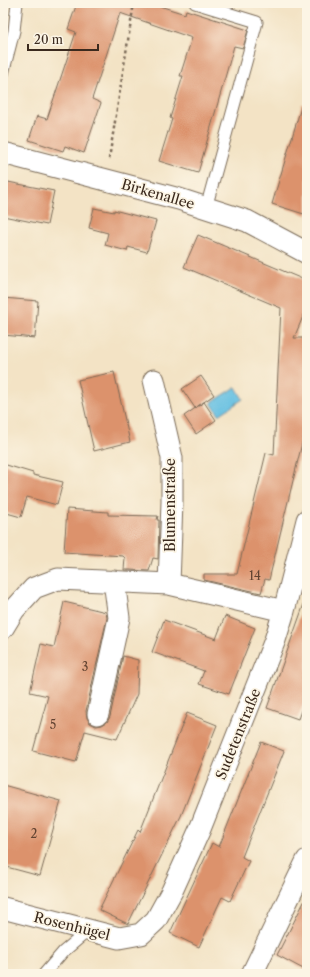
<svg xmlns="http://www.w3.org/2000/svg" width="310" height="977" viewBox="0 0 310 977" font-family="'Libre Caslon Text',serif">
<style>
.water{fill:#64bfe2;stroke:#507480}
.building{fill:#dc926c}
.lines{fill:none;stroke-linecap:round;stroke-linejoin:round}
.lane-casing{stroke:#7b6b58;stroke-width:13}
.street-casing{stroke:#7b6b58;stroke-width:23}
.path{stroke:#7b6b58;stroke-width:2.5;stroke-dasharray:3 3;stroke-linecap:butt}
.lane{stroke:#fff;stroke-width:11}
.street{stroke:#fff;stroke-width:21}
.labels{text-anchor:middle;stroke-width:3.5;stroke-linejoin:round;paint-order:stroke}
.number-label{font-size:12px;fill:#634432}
.street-label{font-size:14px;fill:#3b2a1e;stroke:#fcf5e5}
</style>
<rect width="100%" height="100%" fill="#fcf5e5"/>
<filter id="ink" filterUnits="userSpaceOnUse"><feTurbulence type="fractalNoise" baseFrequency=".025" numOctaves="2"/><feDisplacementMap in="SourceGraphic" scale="8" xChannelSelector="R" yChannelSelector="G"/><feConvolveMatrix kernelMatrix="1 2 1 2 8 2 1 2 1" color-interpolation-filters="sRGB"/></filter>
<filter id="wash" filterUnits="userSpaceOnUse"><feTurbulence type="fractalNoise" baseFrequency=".012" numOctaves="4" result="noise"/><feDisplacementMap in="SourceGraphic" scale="16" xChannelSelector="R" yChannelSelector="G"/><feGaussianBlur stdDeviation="0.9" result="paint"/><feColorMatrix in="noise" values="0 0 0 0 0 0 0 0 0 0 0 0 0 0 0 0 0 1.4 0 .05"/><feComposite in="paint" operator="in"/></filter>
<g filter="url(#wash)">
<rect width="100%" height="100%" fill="#f3e3c5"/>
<path class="water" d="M236,387L243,399L219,415L211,403Z"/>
<g id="blocks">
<path class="building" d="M77,3H150L185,14L186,10L248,30L243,48L234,46L198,173L159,161L172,119L170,118L183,76H180L192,38L120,13L92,99L101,103L84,153L65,146L63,151L29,140L37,116L47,119L76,32L68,29Z
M302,104L307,105V215L272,204Z
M3,181L54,191L47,225L3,216Z
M94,208L114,212V210L156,221L147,252L128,247L127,251L105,245L108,233L89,228Z
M198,235L307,281V307L294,338H307V435H304L269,580L265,579L261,593L204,580V574H237L266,453L274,455L281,308L184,267Z
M3,298L38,301L35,338L3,335Z
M114,372L130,442L94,451L78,380Z
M201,376L214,395L195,408L182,389Z
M204,402L216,420L196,434L184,416Z
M3,464L33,473V475L63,482L57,505L27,497L21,517L3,512Z
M67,509L108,512V515L158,516L157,520H159L158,559L153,558L149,571L130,570H124L125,558L123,556L64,552Z
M64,602L106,612L107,618L86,711L87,718L90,723L96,726L102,725L107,722L110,717L123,656L138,660L137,694L117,739L85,731L76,762L33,751L48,696L30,692L41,644L54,647Z
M304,604H307V694L298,719L267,708Z
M225,616L255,628L229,694L199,684L204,671L152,652L164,620L216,639Z
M187,713L217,725L181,816L128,924L99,910L138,830L140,832Z
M261,742L284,751L242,857L249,861L230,901L222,897L199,947L170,933L212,843L219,847Z
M3,785L61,801L40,876L3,866Z
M307,896V971L277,955Z"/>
</g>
</g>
<g filter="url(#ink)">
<use href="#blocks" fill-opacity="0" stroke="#7b6b58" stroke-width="1"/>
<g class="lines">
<g class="lane-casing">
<path id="lane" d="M195,3L257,22L206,208
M3,74L14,31L17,3
M44,974L63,952L89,930"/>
</g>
<g class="street-casing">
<path id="street" d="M3,153L179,199L247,221L307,253
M154,380L172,458V502L169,584
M3,628L14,610L34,588L58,579L169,584L284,611
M98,714L119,618L114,581
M3,908L119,938L141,934L156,920L172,891L200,829L275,640L284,611L307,520
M252,974L307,860"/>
</g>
<path class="path" d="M109,159L134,3"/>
<use href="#lane" class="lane"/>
<use href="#street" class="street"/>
</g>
</g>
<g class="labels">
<g class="number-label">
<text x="255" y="580">14</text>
<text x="85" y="671">3</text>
<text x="53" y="729">5</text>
<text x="34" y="838">2</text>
</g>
<g class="street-label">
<text transform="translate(158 194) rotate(16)" y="5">Birkenallee</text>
<text transform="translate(170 505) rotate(-90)" y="5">Blumenstraße</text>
<text transform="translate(238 734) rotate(-68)" y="5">Sudetenstraße</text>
<text transform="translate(72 926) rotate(14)" y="5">Rosenhügel</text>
</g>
</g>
<rect width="310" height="977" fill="none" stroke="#fcf5e5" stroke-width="16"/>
<path d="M28 44v6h70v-6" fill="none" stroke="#3b2a1e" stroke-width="2"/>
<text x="34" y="44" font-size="12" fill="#3b2a1e" stroke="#fcf5e5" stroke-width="3" paint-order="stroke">20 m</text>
</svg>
